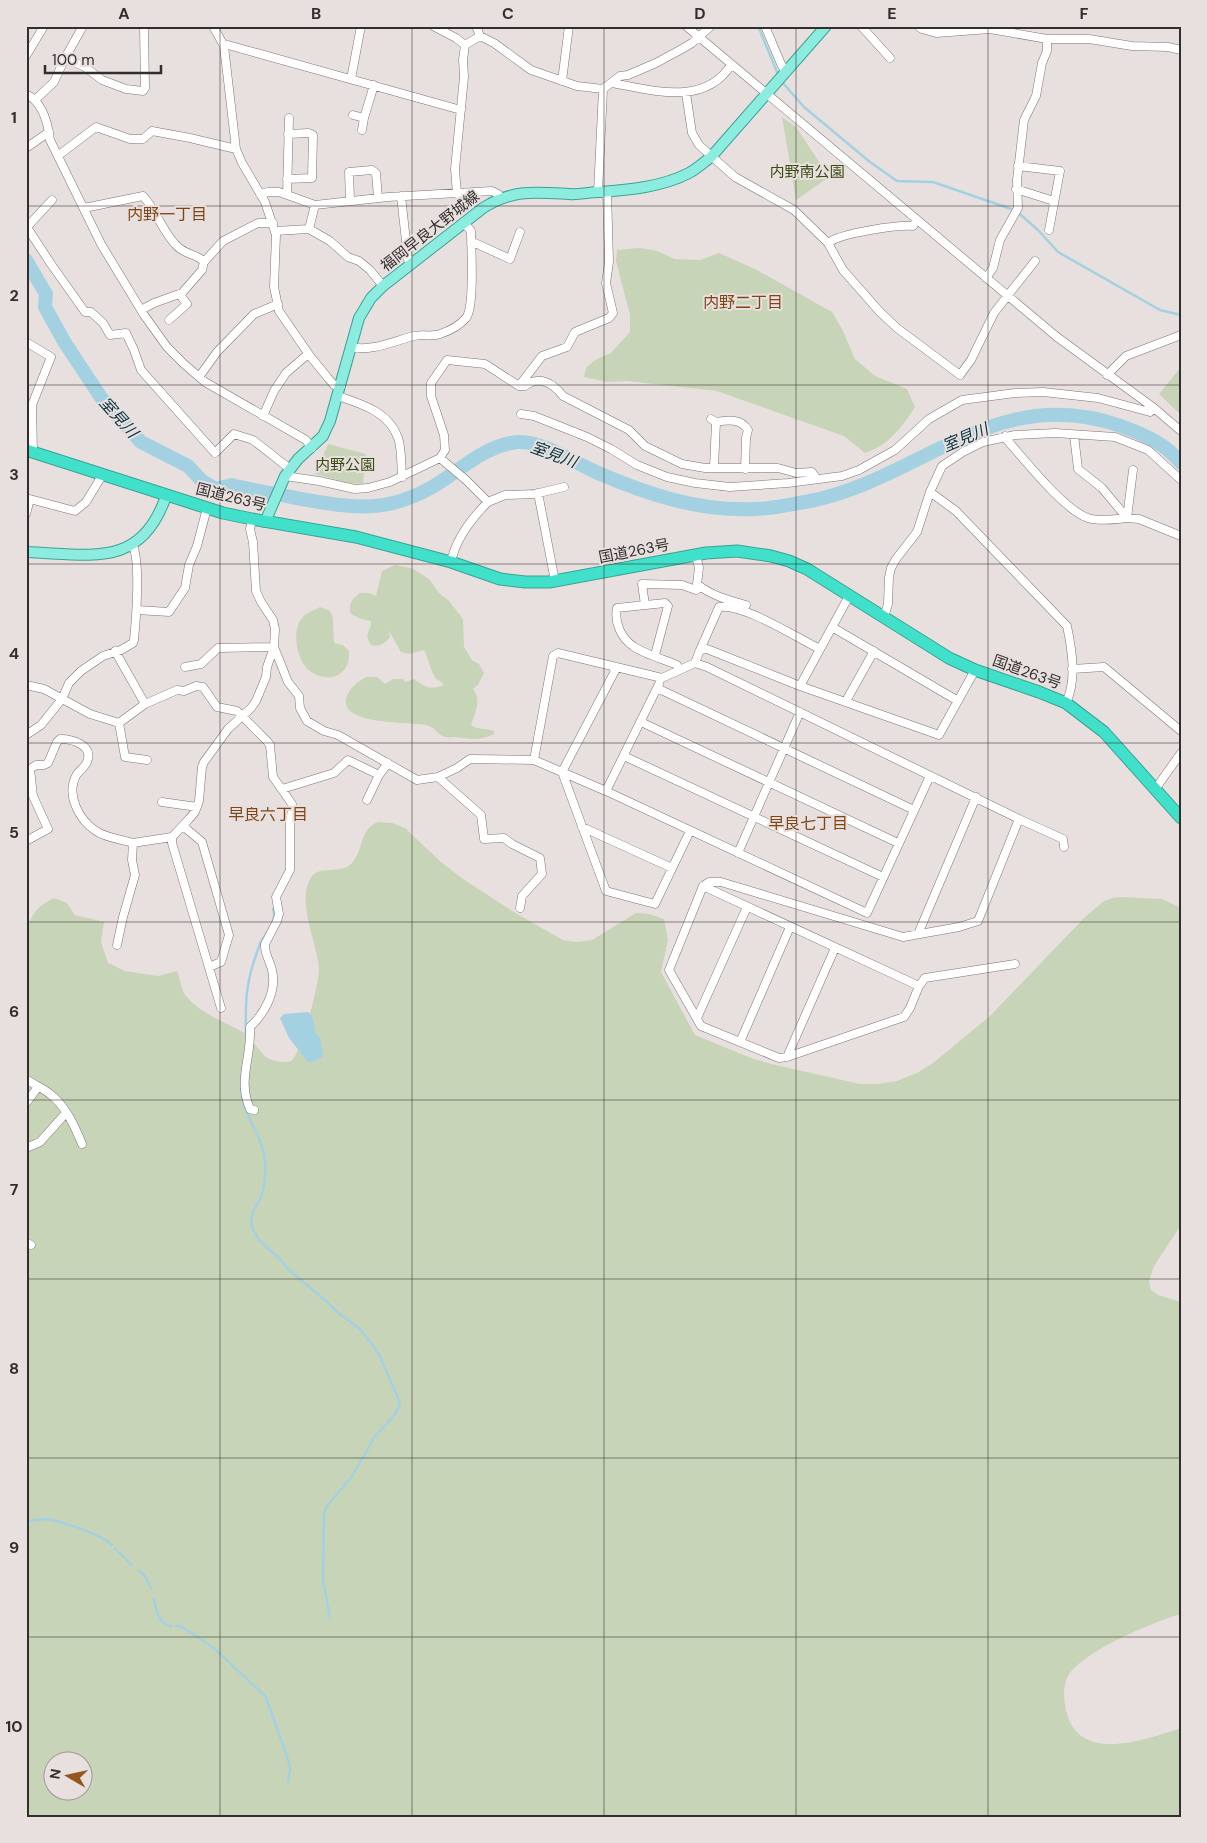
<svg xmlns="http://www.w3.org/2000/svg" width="1207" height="1843" viewBox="0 0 1207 1843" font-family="'DM Sans','Noto Sans JP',sans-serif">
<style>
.green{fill:#c8d4b7;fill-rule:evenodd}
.water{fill:#a4d1e2}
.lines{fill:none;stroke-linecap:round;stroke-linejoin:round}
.stream{stroke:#a4d1e2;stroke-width:2.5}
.river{stroke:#a4d1e2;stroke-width:14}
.minor-casing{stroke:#7c7573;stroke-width:9}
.major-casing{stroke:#3ba293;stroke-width:12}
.highway-casing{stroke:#3ba293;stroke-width:13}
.minor{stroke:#fff;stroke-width:8}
.major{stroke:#8cecdf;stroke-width:10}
.highway{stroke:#40e0ca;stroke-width:11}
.grid{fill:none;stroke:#312e2d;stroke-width:1;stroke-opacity:0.55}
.labels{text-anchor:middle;stroke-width:4;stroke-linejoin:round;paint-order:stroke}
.park-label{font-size:15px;fill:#374a11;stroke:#e8e0de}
.street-label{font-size:15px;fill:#312e2d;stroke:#e8e0de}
.neighbourhood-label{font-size:16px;fill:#804516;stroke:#e8e0de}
.water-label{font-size:16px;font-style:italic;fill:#07313e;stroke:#e8e0de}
.neatline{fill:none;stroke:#312e2d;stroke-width:2}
.grid-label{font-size:16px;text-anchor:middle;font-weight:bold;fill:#312e2d}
</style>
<rect width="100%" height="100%" fill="#e8e0de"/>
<path class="green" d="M782,117L796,127L829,177L796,200Z
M638,248L654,250L675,259L700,260L719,253L757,270L832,312L842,329L855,359L875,376L907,389L915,407C902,427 888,446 865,453L844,436L717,391L627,381L607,382L584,377L586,368L595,360L611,353L630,332V315L616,261L617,250Z
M1181,367V415L1159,394Z
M328,444L366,454L363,484L348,483L315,474Z
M395,565L411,568L423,575L430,580L439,593L449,601L463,619L464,647L472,660L479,664L484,673L478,685L473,689C482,700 475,713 471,725C478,730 485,728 494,731V734C481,741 470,739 456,737C452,737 448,738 445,737C438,735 435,728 429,726C416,721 341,727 346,699C348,689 357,682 366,677H377L385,684L393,679H403L405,682L414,679C427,688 429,690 444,685L440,681L436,679C430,670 429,659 424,650L409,654L401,652L389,631L390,637C384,644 380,647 371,645C363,632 371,633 371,621L361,619L351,614C348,604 352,599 360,593H369L376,596L382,571Z
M320,607L330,611L333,618L334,643L343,645L349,651C351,673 332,684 313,673C297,665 290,630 303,617C307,612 315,610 320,607Z
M378,822L392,823L405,828L441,862L463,879L517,914L563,940L576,942L592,940L636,913L649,914L664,919L668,940L661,972L695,1035L751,1058L771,1064L860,1084H877L897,1081L917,1073L933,1063L990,1016L1085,917L1104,901L1113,898L1119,897L1162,899L1181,908V1225L1154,1266L1149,1281L1151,1290L1158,1295L1181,1302V1614C1153,1622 1083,1651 1068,1676C1062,1687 1064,1703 1067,1714C1081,1764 1147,1739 1181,1728V1817H26V930C33,913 37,906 54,898L67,903L75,915L104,922L101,942L108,963L125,971L158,976L177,971C180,978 181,990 186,996C200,1013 224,1022 243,1032C255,1039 259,1056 272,1060C278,1062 285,1063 291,1061C301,1055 320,981 319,968C317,942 295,899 312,876C319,866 341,874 351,864C364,851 359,829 378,822ZM52,1760H82V1790H52Z"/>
<path class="water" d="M308,1012L312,1016L316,1034L320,1038L323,1055V1057L312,1062H308L289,1038L280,1018L284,1014Z"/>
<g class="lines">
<path class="stream" d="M758,26L779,77
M782,82L804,107L870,162L897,181L933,182L1011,209L1021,215L1038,230L1058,252L1160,310L1181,315
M246,1035C245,998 246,980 260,944C265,934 278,921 273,909
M242,1075C235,1110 264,1132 265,1163C266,1173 265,1184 262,1194C258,1207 249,1210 252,1225
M252,1228L259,1240L279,1258L289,1270L326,1301L336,1311L360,1329L379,1354L400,1403L395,1415L375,1436L353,1475L327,1506L324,1512L323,1580L330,1618
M30,1521C35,1520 40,1519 46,1519C63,1522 99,1533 112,1545
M115,1549L132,1565
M139,1571L145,1576L151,1588
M154,1599C156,1611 159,1624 171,1626
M176,1626H180L201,1639L216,1650L266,1697L289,1763L290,1769L288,1782"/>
<path class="river" d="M26,260L46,294L45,307L65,343L102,399L141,442L188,466L202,481L216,489L232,485C255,491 278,494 301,499C353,508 386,514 434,486C461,470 485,445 518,442C543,441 575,463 598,473C647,494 700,512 755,509C771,509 788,505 805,502C918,482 995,381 1121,426C1143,434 1166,444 1181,463"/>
<g class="minor-casing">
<path id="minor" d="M213,26L224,46L236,149L242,163L265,202L276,235L274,287L279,311L310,356L328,378L334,385L341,386
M433,26L456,38L465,45
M476,26L480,36
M686,26L1057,337L1154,408L1181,431
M765,26L781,64L786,73
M861,26L890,58
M918,26L922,29L936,33L990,29L1047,39H1089L1132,46L1168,47L1181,50
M224,46L228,45L461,110
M26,56L44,26
M65,58L83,26
M351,79L361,26
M562,81L569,26
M612,83C652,90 704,107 731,65
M686,93L692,133L699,145L735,177L794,210L828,243L843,270L879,311L897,328L960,375L971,360L994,313L1035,261
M26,94C43,102 48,123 50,140L101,244L144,315L167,347L184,364L205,382L306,440L312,448
M35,100L54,82L65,58L85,67L102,80L126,89L143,91L145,88L144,26
M353,115L364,118L362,130
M364,118L374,85
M26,148L49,132
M59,155L96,127L130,139H143L152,131L190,138L236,149
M1018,166L1060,171L1049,230
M287,179L312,178L313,135L309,133L288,134
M1016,189L1054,201
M598,192L603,89
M260,194L268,192H279L315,205L388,197L492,191L498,194L501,198
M457,194L455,169L464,77L463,60L465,45L480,36L494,43L531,70L577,86L603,89L620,76L628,75L656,63L680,50L692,43L711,26
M287,195L289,118
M401,196L408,259L410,265
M350,200L349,172L372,170L376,173L378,198
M84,208L143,196C156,210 162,230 175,244C185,256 197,253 204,262
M26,226L51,264L85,312H91L103,323L110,335L126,333L134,350L141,370L215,453L234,434L253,440L290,469
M27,227L52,200
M309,229L315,205
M275,231L309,229L330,241L348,257L359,261L370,270L383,286
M471,243H475L510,259L520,232
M828,243C840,233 897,225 913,226L917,220
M986,278L993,268L1000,240L1018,208L1017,180L1024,120L1036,96L1042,63L1047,51V39
M141,310L154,303L182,293L202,270L204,262L223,241L258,223H273
M169,320L187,304L180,295
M26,342L51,357L32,405L33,453
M351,347C371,352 394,341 414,336C422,334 432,337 440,334C449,331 460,325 466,318C475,307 471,247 471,231L464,223
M1107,375L1126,356L1181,335
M199,377L217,352L254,314L278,304
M519,386H525C539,375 553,383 563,396L629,430L645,446L682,464L705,468H778L796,473L812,472L817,479
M338,396C362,404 389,412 398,438C402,449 401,465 402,477
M521,414L534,416L587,437L611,449L637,465L667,477L695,483L730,487L788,483L842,476L859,470L895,450L929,419L962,400L1015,393L1043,392L1098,398L1150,412L1154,408
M263,416L274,391L286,373L308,354
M711,419L716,422L714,468
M716,422C727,420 741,418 748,430L746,438L745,469
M1074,435L1078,469L1102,488L1127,518L1139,519L1181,536
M1005,436L1007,440C1025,460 1064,510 1088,518C1100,522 1116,519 1127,518L1133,470
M440,458L466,480L488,502C471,519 456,538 451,562
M285,476L319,481L355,489L368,488L390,482L440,458L445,450L444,435L431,396V383L447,360L485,364L519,386L542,356L567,347L575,332L609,318L613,313L606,283L609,262L607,191
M930,492L956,511L1067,626C1072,650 1077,680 1066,703
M538,493L555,581
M26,498L75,511L86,502L103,474
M488,502L505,495L535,494L564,487
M26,514L30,499
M696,555L699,568L697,584C712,596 728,600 746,605
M645,605L642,584L682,585L696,590L701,587
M137,610L169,612L185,588L189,565L197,546L207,508
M884,617L888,604L889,577L891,568L896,559L917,532L930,492L942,466L963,452L983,442L1015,435L1055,433L1115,437L1148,450L1181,480
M832,627L958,701
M274,647L288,682L299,696L300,708L307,721L324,731L338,735L417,780L438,777L457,768L470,759L534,760L606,791L867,913L930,776
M700,650L719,607C743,603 797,638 820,649
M115,651L145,704L119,723
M655,655L668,606L665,603L617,608C614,622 621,638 633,646C642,653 665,660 677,665L679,670
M695,663L700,650L707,649L800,686L939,735L975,670
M185,667L201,664L218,648L274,647
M617,667L562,772L606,891L655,904L690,831
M1072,669L1104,667L1181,731
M26,685L44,689L90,714L119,723L125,757L147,760
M800,686L849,596
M657,688L914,810
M846,701L874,651
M145,704L177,690L184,691L196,686L203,687L217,707L237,711L267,741L270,745L273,777L292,804V809L290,822V870L276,897L279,914L277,921L265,944C264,953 270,961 272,970C277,991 265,1013 250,1027C252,1057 237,1080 250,1109L254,1110
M641,722L898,843
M26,735L41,725L62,699L69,683L81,671L103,656L121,650L133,643L134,640C136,620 141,559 132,544
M624,756L883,877
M534,760L553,656L558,653L662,678L695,663L707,667L1019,819L978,921L959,927L903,937L721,882H709L703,886L669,970L701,1026L779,1058L787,1057L904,1017L910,1008L919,986L703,886
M26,772L36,765H44L48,763L57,742L60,739C72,739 94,745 87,762C85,767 80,770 77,774C65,794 79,820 96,831C106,838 121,839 133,843
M438,777L481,815L484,839L504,838L512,844L540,858L542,874L522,896L520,908
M1156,788L1181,753
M282,789L334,773L348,760L379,775L388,763
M606,791L659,684
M367,800L379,775
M162,802L197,807
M1019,819L1063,839L1064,847
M183,826L202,842L229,935L221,962L209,967
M582,827L672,868
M172,837V843L221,1008
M26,841L48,829L33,796L30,769
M738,853L800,712
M918,934L976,797
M117,945L123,917L135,875L132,860L133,843L172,837L189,819L195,812L199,801L202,767L204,762L228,729L251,708L256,701L266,677L267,667L274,647L275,629L273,620L261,602L256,591L253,542L250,529L252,519
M919,986L925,978L1015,964
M697,1018L747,907
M740,1042L790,927
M787,1057L835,948
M26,1079C34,1085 43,1088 50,1094C66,1106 75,1127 82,1144
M26,1103L38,1087
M26,1148L40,1142L66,1113
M26,1242L31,1245"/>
</g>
<g class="major-casing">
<path id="major" d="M265,522L285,476L298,459L323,436L330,421L359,318L371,298L383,286L483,208C513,189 535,192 569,194C579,195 589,192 599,192C629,190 662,187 689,173C697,169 704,162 711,157L826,26
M26,552C89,554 141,570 166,496"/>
</g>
<g class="highway-casing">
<path id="highway" d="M26,450L223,513L252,519L356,537L451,562L500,579L525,582H549L706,553L737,551L771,556L789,561L807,569L949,658L975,670L1039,692L1066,703L1104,732L1181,818"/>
</g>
<use href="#minor" class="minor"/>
<use href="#major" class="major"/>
<use href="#highway" class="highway"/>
</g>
<path class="grid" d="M220,26V1817M412,26V1817M604,26V1817M796,26V1817M988,26V1817M26,206H1181M26,385H1181M26,564H1181M26,743H1181M26,922H1181M26,1100H1181M26,1279H1181M26,1458H1181M26,1637H1181"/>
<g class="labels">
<g class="park-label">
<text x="807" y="177">内野南公園</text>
<text x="345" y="470">内野公園</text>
</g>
<g class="street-label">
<text transform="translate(430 231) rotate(-38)" y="5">福岡早良大野城線</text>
<text transform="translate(231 497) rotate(14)" y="5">国道263号</text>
<text transform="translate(634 551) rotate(-11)" y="5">国道263号</text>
<text transform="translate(1027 672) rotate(20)" y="5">国道263号</text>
</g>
<g class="neighbourhood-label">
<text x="167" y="220">内野一丁目</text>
<text x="743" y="308">内野二丁目</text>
<text x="268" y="820">早良六丁目</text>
<text x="808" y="829">早良七丁目</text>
</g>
<g class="water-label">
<text transform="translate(119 417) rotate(48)" y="6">室見川</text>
<text transform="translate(965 437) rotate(-23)" y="6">室見川</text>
<text transform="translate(554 454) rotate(20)" y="6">室見川</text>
</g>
</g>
<rect width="1207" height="1843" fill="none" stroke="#e8e0de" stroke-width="55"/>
<g transform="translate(68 1776) rotate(279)"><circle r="24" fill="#e8e0de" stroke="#9f9997"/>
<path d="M0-4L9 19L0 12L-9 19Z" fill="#975522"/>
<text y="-8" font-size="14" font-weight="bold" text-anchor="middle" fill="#312e2d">N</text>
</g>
<path d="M45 65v8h116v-8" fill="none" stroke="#312e2d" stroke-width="2.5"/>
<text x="52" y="65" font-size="15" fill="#312e2d" stroke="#e8e0de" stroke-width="4" paint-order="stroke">100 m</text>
<rect x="28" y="28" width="1152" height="1788" class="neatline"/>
<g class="grid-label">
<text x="124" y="19">A</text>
<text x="316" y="19">B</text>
<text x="508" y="19">C</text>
<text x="700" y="19">D</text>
<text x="892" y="19">E</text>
<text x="1084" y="19">F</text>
<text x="14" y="123">1</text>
<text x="14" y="301">2</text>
<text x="14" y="480">3</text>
<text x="14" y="659">4</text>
<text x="14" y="838">5</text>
<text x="14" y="1017">6</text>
<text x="14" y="1195">7</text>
<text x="14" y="1374">8</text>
<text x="14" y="1553">9</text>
<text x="14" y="1732">10</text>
</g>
</svg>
